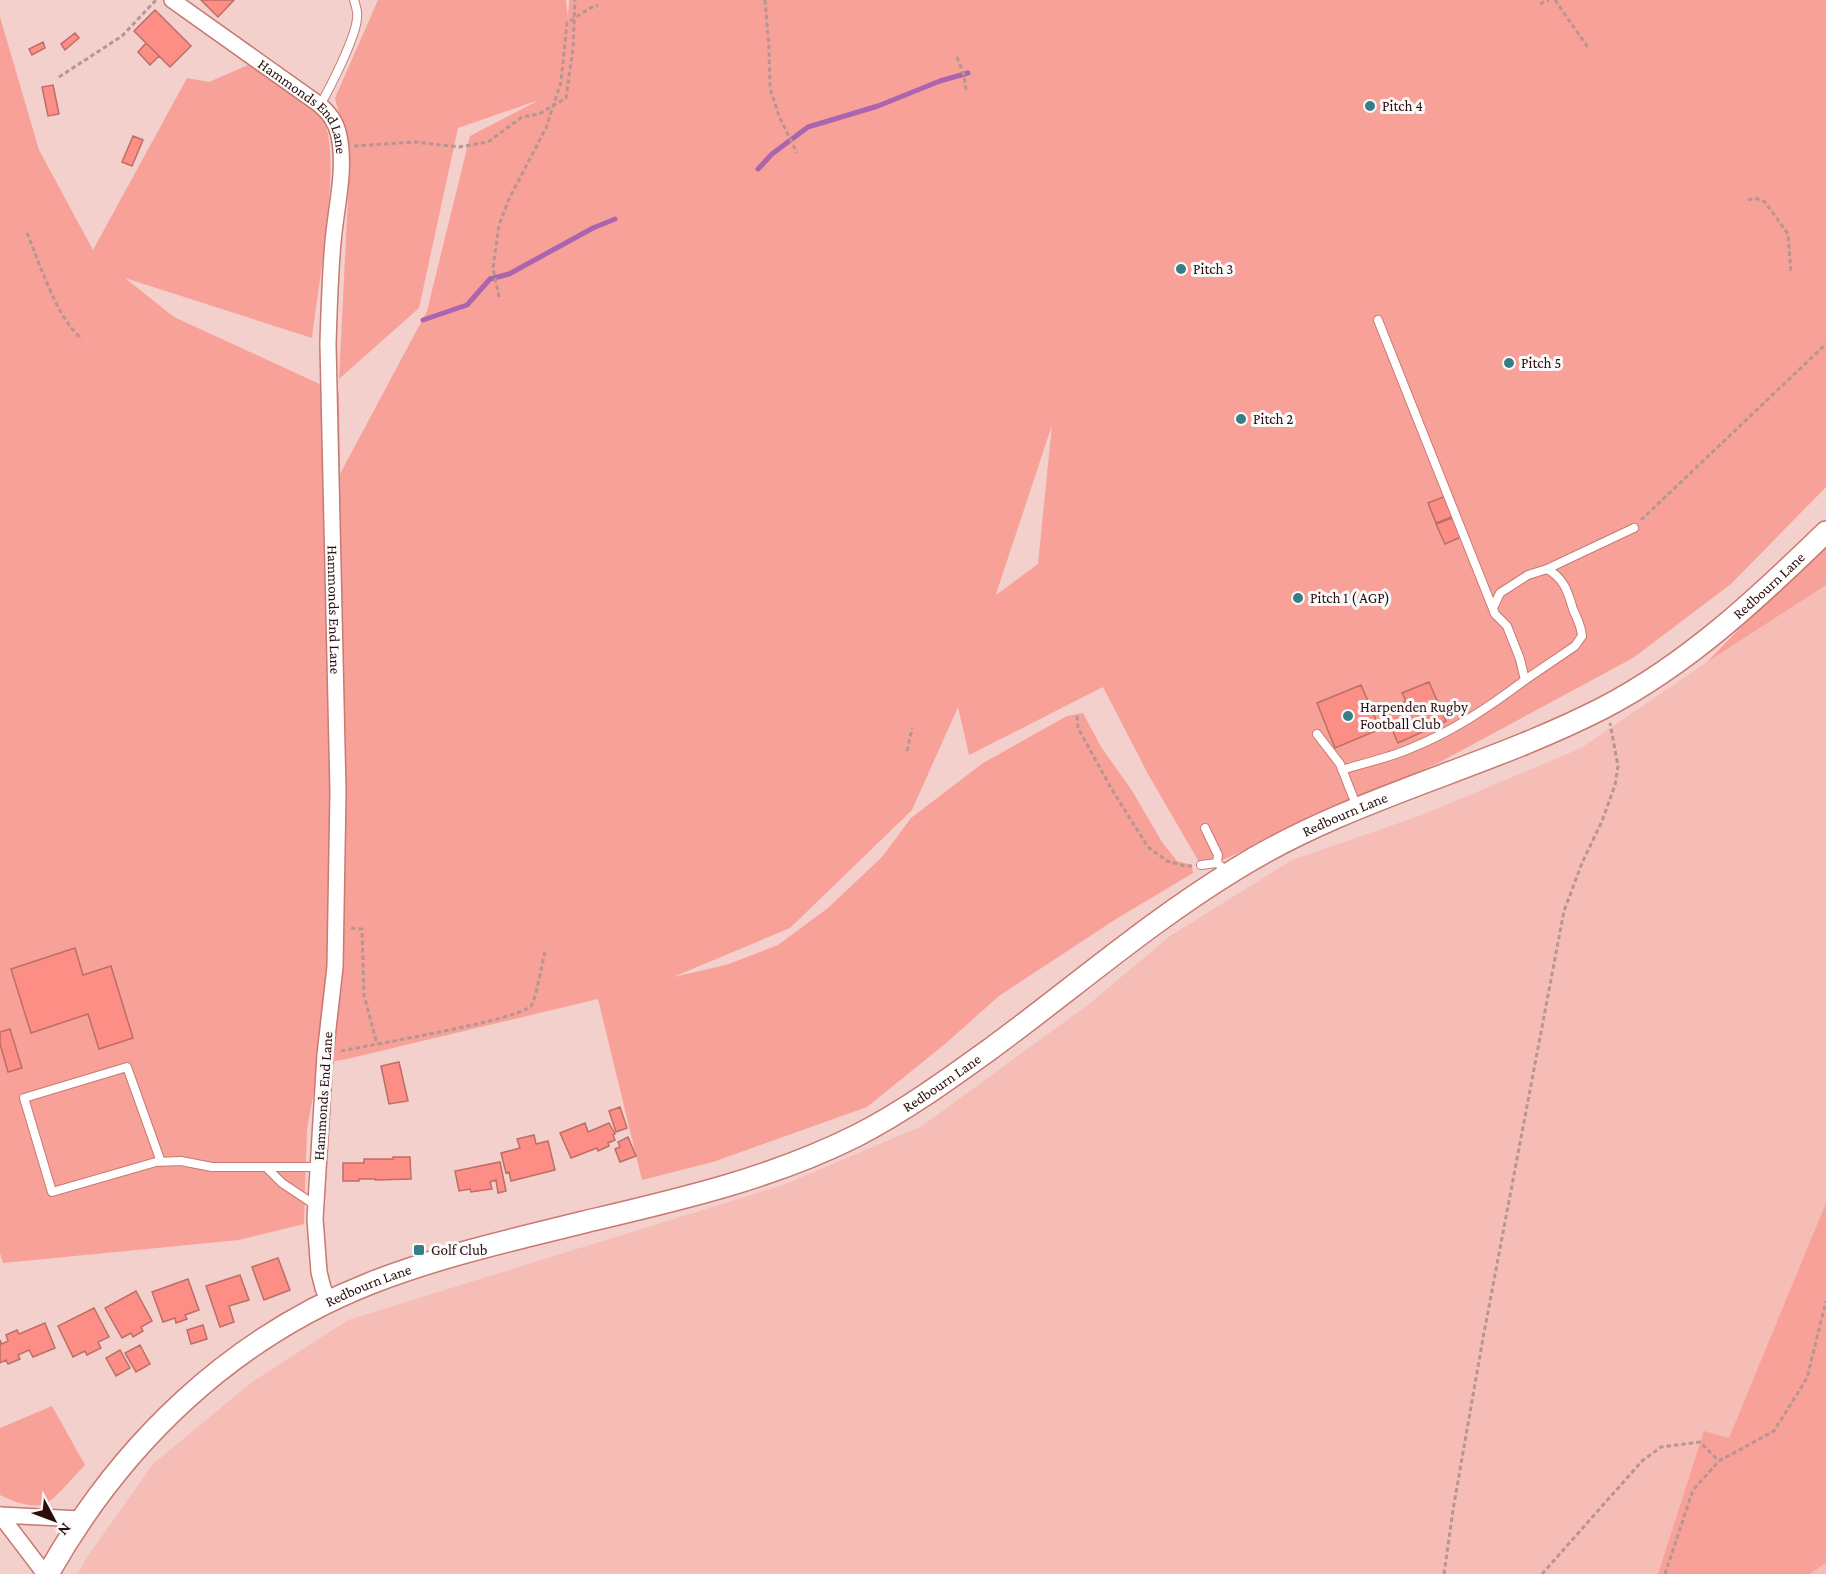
<svg xmlns="http://www.w3.org/2000/svg" width="1826" height="1574" viewBox="0 0 1826 1574" font-family="'Crimson Pro',serif">
<style>
.built{fill:#f6bdb7}
.green{fill:#f7a199;fill-rule:evenodd}
.lines{fill:none;stroke-linecap:round;stroke-linejoin:round}
.stream{stroke:#ab64ae;stroke-width:5}
.building{fill:#fc8e85;stroke:#bc6e67;stroke-width:1.5}
.service-casing{stroke:#c87971;stroke-width:10}
.minor-casing{stroke:#c87971;stroke-width:18}
.secondary-casing{stroke:#c87971;stroke-width:24}
.path{stroke:#b69592;stroke-width:3;stroke-dasharray:4.5 3;stroke-linecap:butt}
.service{stroke:#fff;stroke-width:8}
.minor{stroke:#fff;stroke-width:15}
.secondary{stroke:#fff;stroke-width:21}
.poi-dot{fill:#377e87;stroke:#fafafa;stroke-width:2}
.labels{text-anchor:middle;stroke-width:6;stroke-linejoin:round;paint-order:stroke}
.poi-label{font-size:15px;fill:#2b0d0b;stroke:#fafafa;text-anchor:start}
.street-label{font-size:15px;fill:#2b0d0b;stroke:#fafafa}
</style>
<rect width="100%" height="100%" fill="#f3d0cc"/>
<path class="built" d="M1826,541V1574H78L85,1560L153,1464L252,1382L348,1320L783,1185L922,1126L1089,1004L1170,936L1292,860L1422,815L1581,748L1707,662Z"/>
<path class="green" d="M378,0H566L568,19L569,0H1826V487L1731,584L1633,658L1440,762L1203,869L1148,774L1103,687L969,755L958,707L912,810L790,928L673,977L726,965L778,945L828,908L882,857L911,818L983,763L1067,716L1083,713L1101,747L1131,789L1162,842L1177,861L1192,865L1193,873L1116,919L999,996L945,1044L867,1107L713,1162L642,1180L598,999L347,1059L319,1064L307,1129L304,1224L239,1240L3,1263L0,1253V17L39,150L93,250L187,78L209,82L248,65C268,77 311,99 323,119C343,154 317,293 312,338L125,278L174,317L339,393L340,474L427,311L470,136L539,100L458,128L419,308L339,379L350,158L335,98ZM1052,425L1038,564L996,595V594Z
M1826,541V585L1707,662Z
M1826,1203V1564H1824L1810,1574H1658L1704,1431L1729,1438Z
M52,1406L85,1465C75,1475 57,1497 47,1503C34,1510 12,1501 0,1495V1428Z"/>
<g class="lines">
<path class="stream" d="M758,169L772,154L808,127L878,106L940,81L968,73
M423,320L467,305L490,279L509,274L593,228L615,219"/>
</g>
<path class="building" d="M201,0H234L218,17Z
M155,10L191,46L170,67L134,31Z
M75,33L79,38L65,50L61,44Z
M43,42L45,48L32,55L29,49Z
M146,43L159,56L150,65L138,52Z
M53,85L59,114L48,116L42,87Z
M133,136L143,140L132,166L122,162Z
M1446,496L1454,516L1436,523L1428,503Z
M1455,517L1463,536L1445,544L1436,524Z
M1429,682L1446,721L1398,743L1384,711L1406,701L1402,693Z
M1361,685L1380,729L1335,748L1317,703Z
M75,948L83,975L111,966L133,1038L99,1049L88,1014L31,1033L11,969Z
M10,1029L22,1068L8,1072L0,1044V1032Z
M399,1062L408,1101L389,1104L381,1066Z
M620,1107L627,1128L616,1132L609,1111Z
M585,1123L588,1132L609,1123L615,1134L613,1135L615,1140L608,1143L609,1146L598,1151L597,1148L571,1158L560,1133Z
M534,1135L536,1144L548,1141L555,1170L511,1181L509,1172L506,1173L501,1153L520,1148L517,1139Z
M628,1137L636,1156L620,1162L615,1149L620,1147L618,1142Z
M393,1157H410L411,1179L375,1180V1179H359V1181H343V1163H364V1159H393Z
M500,1162L506,1191L498,1193L496,1180L490,1182L492,1189L471,1192L470,1189L459,1191L455,1171Z
M278,1258L290,1290L264,1300L252,1267Z
M240,1275L249,1300L229,1306L234,1322L220,1327L206,1286Z
M188,1279L199,1310L185,1315L187,1319L176,1323L175,1318L163,1322L152,1292Z
M136,1291L152,1321L141,1327L143,1331L133,1337L131,1333L122,1338L105,1308Z
M94,1308L109,1337L98,1342L101,1348L87,1355L85,1351L73,1357L58,1326Z
M45,1323L55,1348L33,1357L29,1350L18,1355L20,1359L8,1364L6,1360L0,1363V1340L2,1344L8,1341L6,1335L17,1330L19,1334Z
M203,1325L207,1339L191,1344L187,1330Z
M140,1345L150,1364L136,1372L125,1353Z
M120,1350L130,1368L116,1376L106,1358Z"/>
<g class="lines">
<g class="service-casing">
<path id="service" d="M320,105C330,88 356,37 357,18C358,12 356,6 354,0
M1547,569L1634,528
M1493,608L1500,593L1528,575L1547,569C1564,578 1568,592 1573,609C1577,619 1581,625 1582,636L1575,646L1525,680
M1317,734L1340,764L1357,807
M1342,770C1364,763 1388,758 1409,749C1452,732 1489,707 1525,680L1520,659L1507,626L1495,614L1378,320
M1205,828L1218,855L1217,863L1228,872
M1201,865L1217,863
M161,1162L127,1067L24,1098L52,1192L156,1162L181,1161L212,1167H317
M267,1168L282,1183L315,1205"/>
</g>
<g class="minor-casing">
<g id="minor">
<path id="s1" d="M172,0L320,105C330,114 336,122 339,136C346,170 336,207 333,242C330,276 329,309 328,344L338,792L335,967L325,1055L315,1219L319,1272L323,1288L329,1301"/>
<path d="M0,1515L80,1519"/>
<path d="M0,1515L45,1574"/>
</g>
</g>
<g class="secondary-casing">
<g id="secondary">
<path id="s2" d="M48,1574C121,1444 231,1338 371,1283C440,1256 512,1240 584,1222C677,1200 770,1179 856,1136C903,1112 946,1081 989,1050C1071,990 1149,922 1236,869C1350,798 1484,769 1603,708C1688,664 1758,598 1826,532"/>
</g>
</g>
<path class="path" d="M765,0L769,48L770,88L779,116L797,153
M1555,0L1589,49
M1540,4L1549,0
M957,57L964,75L966,90
M59,77L122,36L156,0
M354,146L415,142L459,147L488,142L522,117L539,114L566,98L573,48L575,0
M1748,200L1755,198L1765,202L1788,234L1791,273
M27,233C40,264 57,319 82,339
M499,297L493,268L499,225L509,199L546,128L561,82L567,23L590,8L598,5
M1641,520L1826,344
M1077,716L1078,728L1111,788L1148,847L1167,861L1185,866H1192
M907,751L912,728
M351,928L362,929L364,995L377,1044
M341,1051C369,1045 519,1020 531,1006C536,999 542,963 545,952
M1444,1574L1453,1510L1483,1338L1564,911L1582,863L1602,821L1615,785L1618,766L1610,723
M1542,1574L1642,1461L1661,1447L1700,1442L1719,1461
M1665,1574L1693,1490L1719,1461L1774,1431L1807,1378L1826,1301"/>
<use href="#service" class="service"/>
<use href="#minor" class="minor"/>
<use href="#secondary" class="secondary"/>
</g>
<g class="poi-dot">
<circle cx="1370" cy="106" r="6"/>
<circle cx="1181" cy="269" r="6"/>
<circle cx="1509" cy="363" r="6"/>
<circle cx="1241" cy="419" r="6"/>
<circle cx="1298" cy="598" r="6"/>
<circle cx="1348" cy="716" r="6"/>
<rect x="413" y="1244" width="12" height="12" rx="3"/>
</g>
<g class="labels">
<g class="poi-label">
<text x="1382" y="111">Pitch 4</text>
<text x="1193" y="274">Pitch 3</text>
<text x="1521" y="368">Pitch 5</text>
<text x="1253" y="424">Pitch 2</text>
<text x="1310" y="603">Pitch 1 ( AGP)</text>
<text x="1360" y="712">Harpenden Rugby<tspan x="1360" dy="17">Football Club</tspan></text>
<text x="431" y="1255">Golf Club</text>
</g>
<g class="street-label">
<text dy="5" stroke="none"><textPath href="#s1" startOffset="172">Hammonds End Lane</textPath></text>
<text dy="5" stroke="none"><textPath href="#s2" startOffset="2024">Redbourn Lane</textPath></text>
<text dy="5" stroke="none"><textPath href="#s1" startOffset="693">Hammonds End Lane</textPath></text>
<text dy="5" stroke="none"><textPath href="#s2" startOffset="1538">Redbourn Lane</textPath></text>
<text dy="5" stroke="none"><textPath href="#s2" startOffset="1052">Redbourn Lane</textPath></text>
<text transform="translate(323 1096) rotate(-86)" y="5">Hammonds End Lane</text>
<text dy="5" stroke="none"><textPath href="#s2" startOffset="440">Redbourn Lane</textPath></text>
</g>
</g>
<g transform="translate(54 1520) rotate(131)" stroke="#fafafa" stroke-width="4.5" paint-order="stroke">
<path d="M0-4.5L10 22L0 15L-10 22Z" fill="#2b0d0b"/>
<text y="-9" font-size="16" font-weight="bold" text-anchor="middle" fill="#2b0d0b">N</text>
</g>
</svg>
